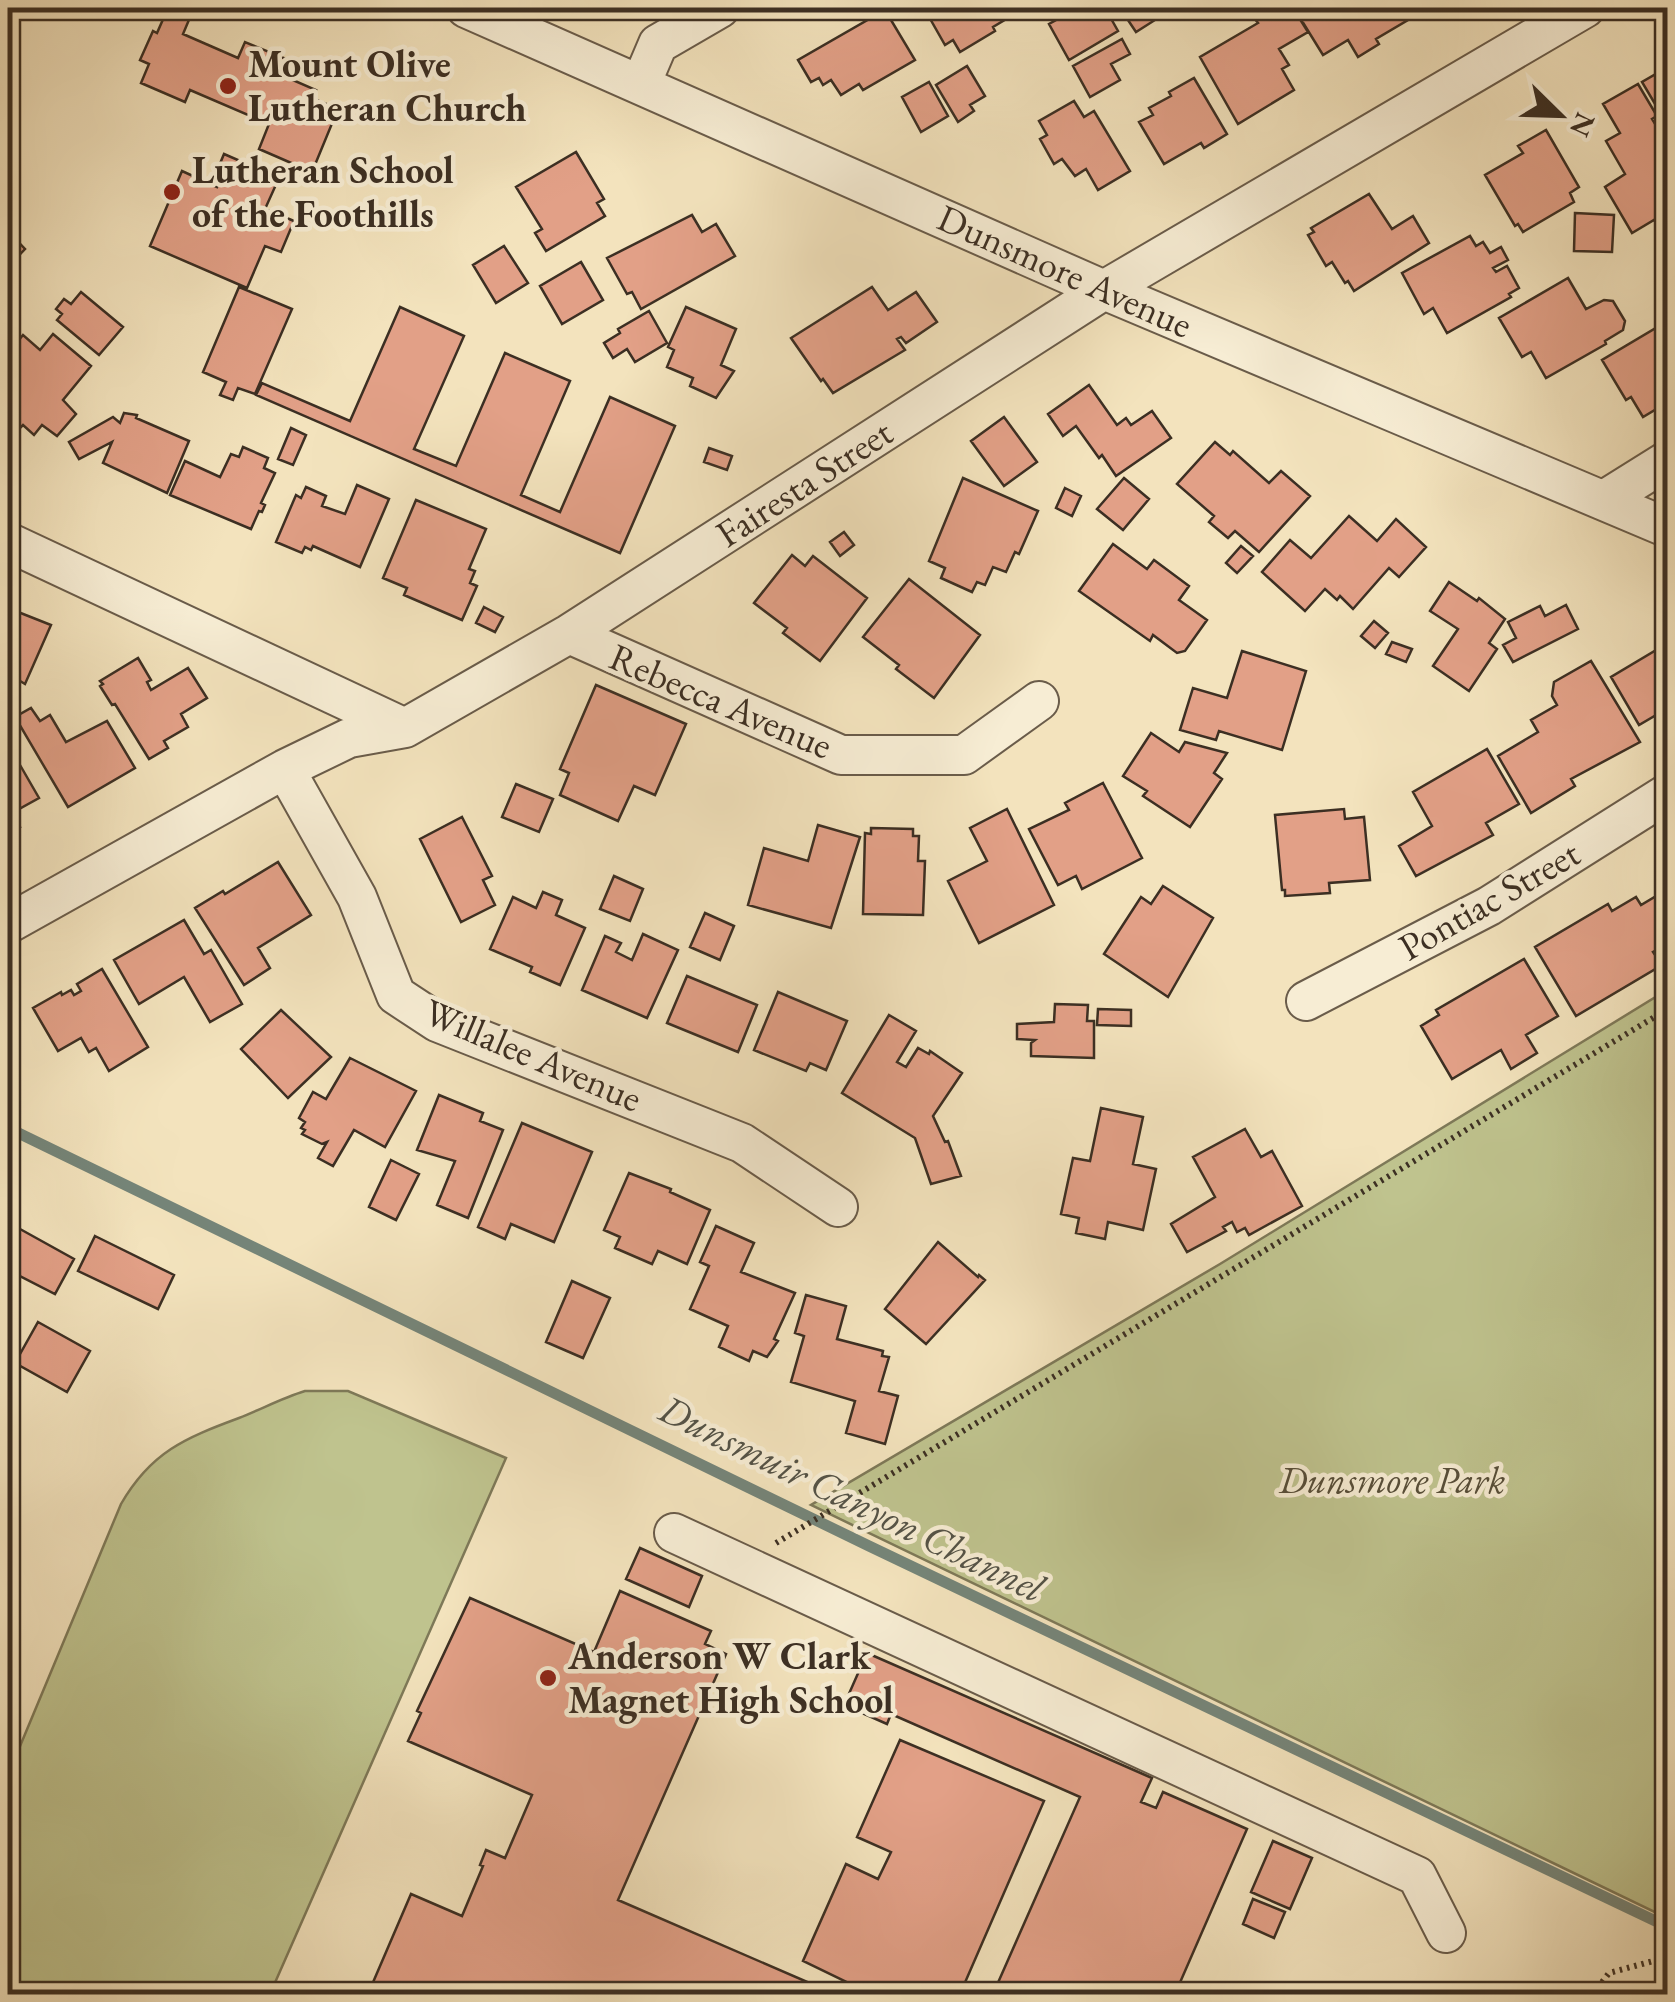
<svg xmlns="http://www.w3.org/2000/svg" width="1675" height="2002" viewBox="0 0 1675 2002" font-family="'EB Garamond',serif">
<style>
.green{fill:#bfc38e;stroke:#7e7958;stroke-width:2.5}
.lines{fill:none;stroke-linecap:round;stroke-linejoin:round}
.stream{stroke:#758579;stroke-width:11}
.building{fill:#e2a087;stroke:#3c2f23;stroke-width:2.5}
.minor-casing{stroke:#6a5c4a;stroke-width:42}
.path{stroke:#3c2f23;stroke-width:6;stroke-dasharray:2.5 5;stroke-linecap:butt}
.minor{stroke:#f7edd4;stroke-width:38}
.poi-dot{fill:#8f2418;stroke:#f7edd4;stroke-width:4}
.labels{text-anchor:middle;stroke-width:9;stroke-linejoin:round;paint-order:stroke}
.poi-label{font-size:38px;font-weight:bold;fill:#3c2f23;stroke:#f7edd4;text-anchor:start}
.street-label{font-size:38px;fill:#3c2f23;stroke:#f7edd4}
.park-label{font-size:38px;font-style:italic;fill:#564d38;stroke:#f7edd4}
.water-label{font-size:40px;font-style:italic;fill:#545347;stroke:#f7edd4}
</style>
<rect width="100%" height="100%" fill="#f3e3bd"/>
<filter id="stains"><feTurbulence type="fractalNoise" baseFrequency=".002" numOctaves="4"/><feColorMatrix values="0 0 0 0 .2 0 0 0 0 .09 0 0 0 0 .02 0 0 0 .5 -.17"/></filter>
<radialGradient id="worn" r=".72"><stop offset=".6" stop-color="#630" stop-opacity="0"/><stop offset="1" stop-color="#630" stop-opacity=".3"/></radialGradient>
<path class="green" d="M1667,990V1918L811,1505L1220,1264Z
M305,1391H348L506,1458L270,1994H8V1775L121,1504C151,1452 185,1438 239,1418C262,1409 282,1398 305,1391Z"/>
<g class="lines">
<path class="stream" d="M8,1128L869,1546L1668,1927"/>
</g>
<path class="building" d="M168,8L191,15L183,34L238,58L245,42L286,59L279,74L316,90L312,98L338,109L312,172L259,149L269,124L190,90L185,102L141,83L149,64L140,60L153,31L157,33Z
M924,8H1015L1018,12L993,27L995,31L960,52L953,40L945,45Z
M1078,8H1105L1118,31L1069,60L1049,24Z
M1147,8L1155,20L1136,32L1128,20Z
M1273,8H1293L1308,32L1279,49L1289,65L1282,69L1294,90L1238,124L1200,57L1258,23L1254,18Z
M1298,8H1407L1413,17L1376,39L1379,44L1358,57L1348,40L1323,55L1302,21L1305,19Z
M885,10L915,60L863,90L859,84L841,95L831,80L823,85L819,78L811,82L798,60Z
M1122,39L1130,54L1111,64L1120,80L1090,97L1073,66Z
M967,66L985,96L970,105L974,111L958,122L936,85Z
M1668,67V115L1665,112L1661,114L1642,82Z
M1194,78L1227,134L1204,148L1201,143L1164,164L1139,122L1153,115L1149,108L1171,96L1169,92Z
M929,82L948,116L921,132L902,97Z
M1638,84L1657,116L1652,119L1668,145V221L1659,227L1654,220L1632,233L1605,187L1625,174L1606,141L1620,133L1603,104Z
M1074,101L1084,117L1094,111L1130,171L1098,190L1086,169L1075,176L1062,159L1054,164L1040,139L1047,135L1039,121Z
M1546,130L1579,187L1570,193L1574,202L1523,232L1518,224L1515,226L1485,175L1523,153L1518,146Z
M576,152L604,199L597,203L605,216L546,251L535,233L542,229L516,187Z
M224,154L279,178L265,209L294,221L281,252L265,246L247,288L150,246L182,171L217,187L225,168L219,166Z
M1369,194L1392,229L1413,216L1429,243L1354,291L1348,281L1345,283L1332,262L1326,266L1308,235L1314,232L1311,228Z
M1575,213L1614,215L1612,252L1574,251Z
M692,215L702,232L716,224L735,256L641,309L632,292L627,294L607,258Z
M8,231L25,249L8,267Z
M1470,236L1476,246L1483,242L1490,253L1501,247L1508,260L1493,268L1496,272L1507,266L1519,288L1509,294L1511,297L1447,333L1433,308L1424,314L1402,273Z
M504,246L528,283L496,303L473,265Z
M581,262L603,300L562,324L540,286Z
M1568,278L1586,309L1604,300L1613,301L1625,321L1623,330L1605,341L1606,344L1546,378L1531,352L1522,357L1499,318Z
M239,287L292,309L255,394L238,388L233,400L220,395L226,382L203,372Z
M872,287L888,310L916,292L937,322L906,343L901,337L897,339L905,350L833,393L823,379L821,381L791,338Z
M81,292L123,327L99,355L57,320L62,314L56,309L64,299L71,304Z
M400,307L464,336L414,449L456,466L505,353L570,381L521,495L560,512L610,397L675,426L620,553L256,395L262,383L350,421Z
M686,307L736,329L721,365L734,371L716,398L690,386L693,378L667,367L674,350L668,347Z
M649,311L667,343L635,362L627,349L613,358L604,343L620,333L618,329Z
M1666,322L1668,402L1643,417L1631,397L1626,400L1602,360Z
M53,334L91,366L63,400L76,414L57,436L42,425L34,435L23,425L19,429L8,419V353L23,335L40,350Z
M1089,385L1117,425L1126,418L1131,425L1152,411L1171,438L1116,476L1102,455L1099,458L1076,426L1063,436L1048,414Z
M124,413L137,415L136,418L189,441L167,493L103,463L112,442L79,459L69,442L113,417L120,423Z
M1004,417L1037,462L1004,486L971,441Z
M291,428L306,435L293,465L278,459Z
M1215,442L1230,455L1233,451L1269,483L1281,471L1310,496L1259,552L1235,531L1228,538L1209,522L1214,516L1177,484Z
M243,447L268,458L264,468L275,473L261,503L265,505L262,512L259,511L251,529L170,495L185,461L220,477L231,454L239,457Z
M709,448L732,456L727,470L704,462Z
M963,478L1038,511L1019,554L1015,552L1006,572L993,567L985,585L977,582L972,592L941,578L945,568L929,561Z
M1124,478L1149,499L1123,530L1097,509Z
M357,485L389,499L360,567L313,546L311,550L305,547L302,553L276,542L296,495L301,498L306,487L326,496L322,506L345,514Z
M1065,488L1081,496L1072,516L1056,508Z
M416,500L486,529L469,569L475,571L470,583L477,586L462,620L404,595L407,588L383,578Z
M1349,516L1377,541L1396,519L1426,547L1399,577L1389,568L1353,609L1340,596L1337,600L1325,589L1305,611L1262,572L1290,540L1311,558Z
M844,532L854,545L840,556L830,542Z
M1113,544L1147,569L1154,560L1189,586L1179,600L1207,620L1185,651L1177,653L1153,635L1150,641L1079,591Z
M1241,546L1253,556L1237,573L1226,563Z
M792,555L805,566L813,556L867,598L820,661L783,633L787,628L754,603Z
M909,579L980,635L934,698L896,669L899,665L863,637Z
M1449,582L1477,601L1479,598L1505,619L1489,643L1497,649L1469,691L1433,666L1458,629L1430,611Z
M1566,605L1578,629L1513,662L1503,645L1516,638L1508,622L1540,606L1545,616Z
M484,607L503,617L495,632L476,623Z
M8,608L51,625L25,684L20,681L14,692L8,689Z
M1374,621L1388,633L1375,648L1361,636Z
M1392,642L1412,649L1406,662L1386,654Z
M1668,643V708L1639,725L1611,677Z
M1242,651L1306,671L1282,750L1219,731L1216,740L1180,730L1193,688L1227,698Z
M138,658L151,680L147,682L151,690L188,668L207,698L181,714L188,727L164,741L168,748L149,759L115,704L112,705L100,686L103,684L100,681Z
M1591,661L1640,742L1571,779L1575,786L1531,813L1498,756L1538,732L1531,720L1557,705L1552,696L1554,682Z
M596,685L686,724L655,795L634,786L618,821L560,795L569,773L560,769Z
M31,708L40,721L50,715L66,742L107,721L135,768L68,807L15,717Z
M1151,733L1179,752L1185,742L1227,753L1214,773L1222,779L1190,827L1143,796L1147,791L1123,776Z
M1487,749L1519,804L1486,823L1493,835L1416,876L1399,846L1432,826L1413,792Z
M20,765L39,798L12,813L20,827L8,834V772Z
M1103,783L1142,858L1082,889L1076,876L1058,885L1029,829L1069,810L1065,803Z
M516,784L553,799L539,832L502,817Z
M1007,809L1054,905L979,943L948,881L987,861L970,828Z
M1344,809L1345,819L1364,817L1370,880L1329,883L1330,893L1285,896V890H1282L1275,815Z
M462,817L492,876L483,880L495,905L461,922L420,839Z
M818,825L860,837L831,928L748,905L764,848L808,861Z
M871,828L913,829V836H919L918,861H925L923,915L863,914L865,833L871,834Z
M278,862L311,915L258,948L270,968L244,985L195,908L223,891L225,894Z
M614,876L643,889L630,921L600,909Z
M1163,886L1213,918L1168,997L1104,954L1141,897L1151,904Z
M1668,889V939L1663,941L1666,945L1653,952L1662,965L1576,1016L1535,947L1608,904L1612,911L1636,897L1641,905Z
M543,892L562,900L556,915L585,928L560,985L530,972L532,967L490,949L513,897L536,908Z
M705,913L734,926L720,960L690,947Z
M184,920L204,954L211,950L242,1004L210,1022L184,977L139,1004L114,960Z
M643,934L678,950L647,1018L582,990L605,936L621,943L616,952L632,960Z
M1524,959L1558,1016L1526,1035L1537,1053L1511,1069L1501,1050L1452,1079L1421,1026L1439,1015L1436,1010Z
M102,969L148,1047L109,1071L96,1048L89,1052L81,1038L58,1051L33,1008L61,992L62,995L71,990L74,995L81,991L77,984Z
M687,976L757,1005L738,1052L667,1023Z
M778,992L847,1021L826,1070L810,1063L806,1071L754,1050Z
M1055,1004L1088,1005L1087,1021H1094V1058L1031,1056V1043L1035,1040L1017,1039V1024L1054,1022Z
M1098,1009L1131,1010V1026L1097,1025Z
M281,1010L331,1057L288,1098L241,1049Z
M889,1015L916,1031L897,1062L906,1067L918,1048L929,1054L930,1051L962,1073L933,1116L945,1142L948,1141L961,1176L931,1184L915,1138L842,1093Z
M350,1058L416,1091L385,1147L354,1130L333,1166L318,1158L327,1142L322,1144L302,1134L305,1130L301,1128L305,1122L299,1118L313,1092L326,1099Z
M439,1095L483,1113L480,1121L503,1130L468,1218L437,1205L455,1161L417,1150Z
M1101,1108L1143,1117L1133,1164L1156,1169L1143,1230L1108,1222L1105,1239L1076,1233L1079,1218L1061,1214L1073,1158L1090,1161Z
M522,1123L592,1152L554,1242L511,1224L505,1239L478,1227Z
M1245,1129L1261,1157L1272,1151L1302,1206L1249,1235L1245,1228L1237,1232L1232,1222L1223,1227L1226,1231L1187,1252L1171,1224L1215,1197L1193,1157Z
M391,1160L419,1174L396,1220L369,1207Z
M629,1173L671,1189L670,1192L710,1210L687,1264L658,1251L652,1264L615,1248L620,1237L604,1230Z
M716,1226L754,1243L741,1272L795,1293L774,1339L778,1341L767,1357L753,1351L749,1361L719,1347L728,1326L690,1309L709,1266L700,1262Z
M20,1229L74,1259L55,1294L8,1270V1252Z
M95,1236L174,1275L158,1309L78,1271Z
M938,1242L978,1277L979,1275L985,1280L926,1344L885,1309Z
M572,1281L610,1298L583,1358L546,1342Z
M806,1295L846,1306L837,1339L883,1351L882,1356L889,1357L879,1391L898,1396L885,1444L846,1433L855,1401L791,1382L804,1336L795,1333Z
M38,1322L90,1351L67,1392L15,1363Z
M640,1548L702,1576L689,1607L626,1579Z
M620,1591L711,1631L705,1644L726,1654L618,1900L835,1994H368L411,1894L462,1916L483,1866L480,1865L486,1850L505,1858L532,1795L408,1741L421,1713L417,1711L470,1598L594,1652Z
M867,1653L1152,1778L1141,1802L1156,1808L1163,1792L1247,1829L1175,1994H993L1080,1797L891,1714L887,1724L844,1705Z
M900,1740L1044,1801L960,1994H851L855,1986L803,1961L846,1864L878,1879L891,1852L857,1837Z
M1273,1841L1312,1858L1290,1909L1251,1892Z
M1253,1899L1285,1912L1274,1938L1243,1924Z"/>
<g class="lines">
<g class="minor-casing">
<path id="minor" d="M466,8L1104,290L1668,528
M641,84L658,44L720,8
M1604,500L1668,460
M8,542L405,728
M569,634L841,755H964L1039,701
M285,769L357,897L396,995L437,1022L742,1143L838,1207
M8,924L285,769L349,738L405,728L569,634L1104,290L1585,8
M1306,1001L1489,906L1668,793
M674,1533L1417,1876L1446,1933"/>
</g>
<path class="path" d="M776,1543L1668,1009
M1359,1994L1364,1992
M1593,1994L1609,1973L1668,1957"/>
<use href="#minor" class="minor"/>
</g>
<g class="poi-dot">
<circle cx="228" cy="86" r="10"/>
<circle cx="172" cy="192" r="10"/>
<circle cx="548" cy="1678" r="10"/>
</g>
<g class="labels">
<g class="poi-label">
<text x="248" y="77">Mount Olive<tspan x="248" dy="44">Lutheran Church</tspan></text>
<text x="192" y="183">Lutheran School<tspan x="192" dy="44">of the Foothills</tspan></text>
<text x="568" y="1669">Anderson W Clark<tspan x="568" dy="44">Magnet High School</tspan></text>
</g>
<g class="street-label">
<text transform="translate(1065 271) rotate(24)" y="13">Dunsmore Avenue</text>
<text transform="translate(804 483) rotate(-33)" y="13">Fairesta Street</text>
<text transform="translate(721 701) rotate(23)" y="13">Rebecca Avenue</text>
<text transform="translate(1489 900) rotate(-30)" y="13">Pontiac Street</text>
<text transform="translate(533 1055) rotate(23)" y="13">Willalee Avenue</text>
</g>
<g class="park-label">
<text x="1392" y="1493">Dunsmore Park</text>
</g>
<g class="water-label">
<text transform="translate(852 1498) rotate(26)" y="14">Dunsmuir Canyon Channel</text>
</g>
</g>
<rect width="1675" height="2002" fill="none" stroke="#f3e3bd" stroke-width="40"/>
<rect x="10" y="10" width="1655" height="1982" fill="none" stroke="#3c2f23" stroke-width="5"/>
<rect x="20" y="20" width="1635" height="1962" fill="none" stroke="#3c2f23" stroke-width="2.5"/>
<g transform="translate(1560 115) rotate(113)" stroke="#f7edd4" stroke-width="8" paint-order="stroke">
<path d="M0-8L18 38L0 25L-18 38Z" fill="#3c2f23"/>
<text y="-15" font-size="28" font-weight="bold" text-anchor="middle" fill="#3c2f23">N</text>
</g>
<rect width="100%" height="100%" filter="url(#stains)"/>
<rect width="100%" height="100%" fill="url(#worn)"/>
</svg>
